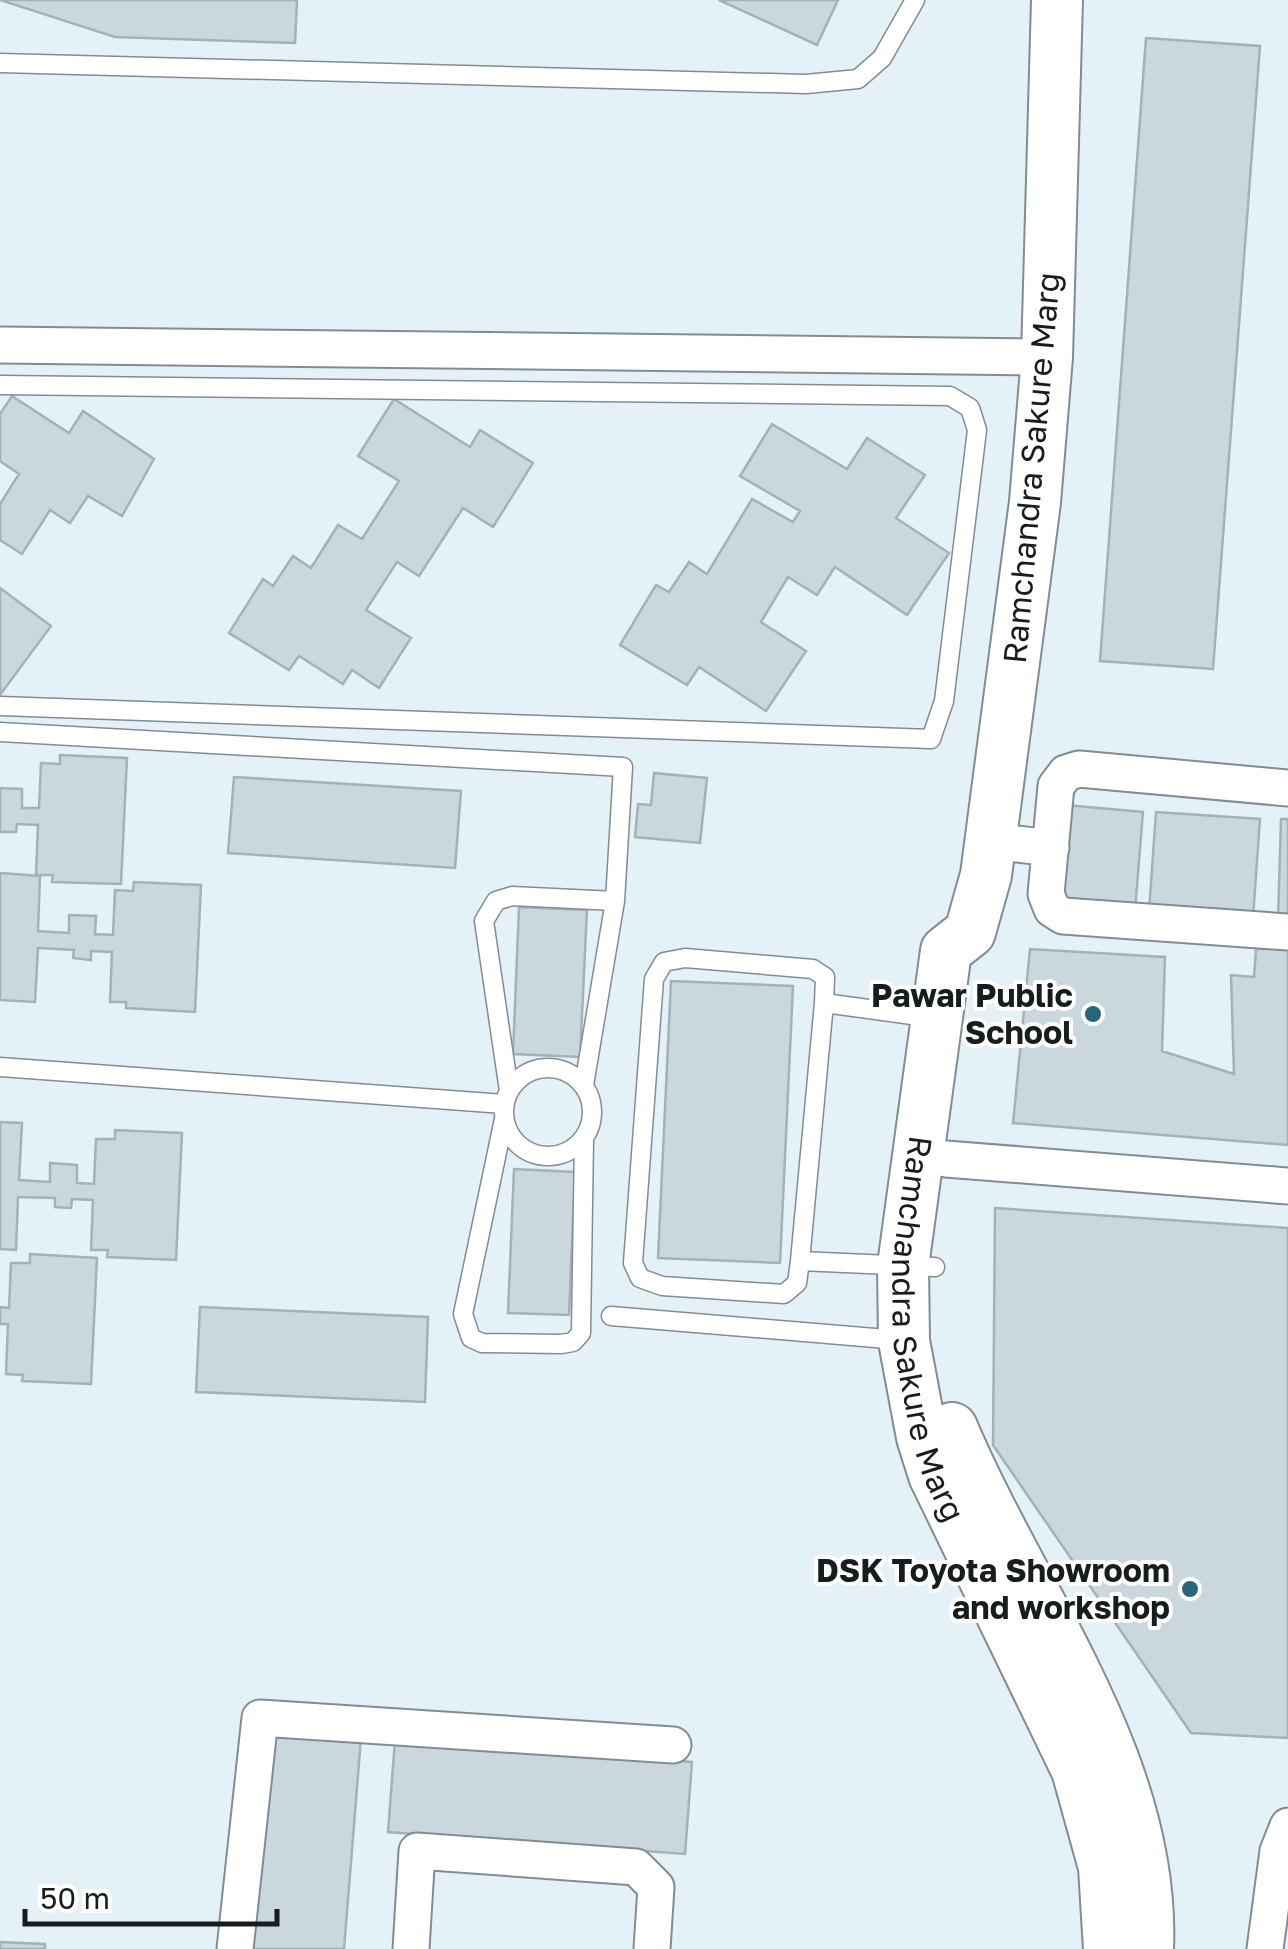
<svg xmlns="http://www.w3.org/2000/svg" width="1288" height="1949" viewBox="0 0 1288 1949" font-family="'Golos Text',sans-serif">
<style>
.building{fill:#cad8de;stroke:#a4b2b7;stroke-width:2.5}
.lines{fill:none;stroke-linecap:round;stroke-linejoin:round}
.lane-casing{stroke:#808d92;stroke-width:21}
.street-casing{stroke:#808d92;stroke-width:39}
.secondary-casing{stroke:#808d92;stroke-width:54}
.lane{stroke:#fff;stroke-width:18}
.street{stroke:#fff;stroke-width:35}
.secondary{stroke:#fff;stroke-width:50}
.poi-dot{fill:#28667c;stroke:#fff;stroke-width:4}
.labels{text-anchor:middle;stroke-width:8;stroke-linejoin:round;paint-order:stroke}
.street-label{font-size:32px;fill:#171c1e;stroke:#fff}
.poi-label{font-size:32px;font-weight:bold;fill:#171c1e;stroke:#fff;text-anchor:end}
</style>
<rect width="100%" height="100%" fill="#e4f2f8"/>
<path class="building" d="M0,0H297L295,43L115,37Z
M719,0H838L817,45Z
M1146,38L1260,46L1213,669L1100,661Z
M12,396L69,433L83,411L154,459L122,516L88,496L70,523L50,510L22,554L0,540V504L19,474L0,461V414Z
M394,399L470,447L480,430L533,463L493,527L463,508L419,576L397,562L366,610L411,638L379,688L352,670L343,684L299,656L289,670L229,633L263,579L273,586L293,556L311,568L338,525L362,539L399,481L358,456Z
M772,424L847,469L867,438L925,475L896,518L949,553L907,615L835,567L817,595L788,577L761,622L806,651L766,711L699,667L687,685L620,645L656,585L669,592L689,562L707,574L752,499L793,522L800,511L740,476Z
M0,588L51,626L0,695Z
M60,755L127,758L121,884L52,882L53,875H36L38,825L17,824L16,832H0V788L22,789V808H39L41,763L60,764Z
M654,773L707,778L700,843L635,837L638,804L651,805Z
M234,777L461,791L455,868L228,853Z
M1065,805L1143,812L1135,911L1056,905Z
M1156,812L1260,819L1253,918L1149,911Z
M1281,819H1288V920H1278Z
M0,873L40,876L38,931L69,933V915L96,916L95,934L113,935L115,890L133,891L134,882L201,885L195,1012L126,1008V1002H110L112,952L91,951V960L73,958L74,950L38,948L35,1002L0,1000Z
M519,907L587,910L580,1057L513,1054Z
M1288,948V1145L1013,1123L1030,949L1165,957L1162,1051L1234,1074L1231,975L1254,977L1256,949Z
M671,981L793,986L780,1263L658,1258Z
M0,1122L22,1123L19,1180L50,1182V1163L77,1165V1183L94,1184L96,1139H115V1130L182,1133L176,1260L107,1257L108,1250H91L93,1200L72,1199L71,1208L55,1207V1198L18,1197L16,1250L0,1249Z
M514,1169L575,1172L569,1315L508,1313Z
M995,1208L1288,1228V1738L1191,1733L993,1445Z
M30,1254L97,1258L91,1384L22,1381L23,1375L6,1374L8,1324H0V1307L9,1308L11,1263H30Z
M200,1307L428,1317L425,1402L196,1392Z
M269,1731L361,1738L344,1949H252Z
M395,1740L692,1762L685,1854L388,1832Z
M0,1942L45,1944V1949H0Z"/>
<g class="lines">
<g class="lane-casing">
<path id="lane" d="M0,63L806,84L858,79L882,58L915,0
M0,385L950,396L970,408L977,430L944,701L931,739L0,706
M0,732L623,767L615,901
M824,1003L825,977L813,969L685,958L664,962L654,979L633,1263L640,1278L662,1286L784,1294L797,1283L800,1261L935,1267
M0,1067L504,1104
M504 1112a44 44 0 1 1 88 0a44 44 0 1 1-88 0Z
M509,1091L484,921L496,901L512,896L615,901L584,1085
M504,1119L463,1314L471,1338L482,1343L561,1344L573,1342L581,1333L584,1139
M800,1261L824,1003L934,1018
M611,1316L899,1340"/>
</g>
<g class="street-casing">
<path id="street" d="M0,345L1047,357
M1288,788L1079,769L1066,773L1056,786L1046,894L1052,909L1063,916L1288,932
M992,841L1051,848
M946,1159L1288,1186
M235,1949L260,1718L673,1745
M411,1949L417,1851L636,1867L656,1887L652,1949
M1265,1949L1278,1851L1288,1826"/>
</g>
<g class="secondary-casing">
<g id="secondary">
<path id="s1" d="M1057,0L1047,357L1035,502L986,875L970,932L946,951L903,1266L904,1341L922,1437L934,1475L1077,1770L1104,1867L1109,1949"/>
<path d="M952,1428C1022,1595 1156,1761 1148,1949"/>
</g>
</g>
<use href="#lane" class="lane"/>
<use href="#street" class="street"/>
<use href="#secondary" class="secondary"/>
</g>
<g class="poi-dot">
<circle cx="1093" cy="1014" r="10"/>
<circle cx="1190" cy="1589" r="10"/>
</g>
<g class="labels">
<g class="street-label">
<text transform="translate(1032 468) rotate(-85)" y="11">Ramchandra Sakure Marg</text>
<text dy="11" stroke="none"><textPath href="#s1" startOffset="1352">Ramchandra Sakure Marg</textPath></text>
</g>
<g class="poi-label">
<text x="1073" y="1007">Pawar Public<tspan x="1073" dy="37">School</tspan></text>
<text x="1170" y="1582">DSK Toyota Showroom<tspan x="1170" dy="37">and workshop</tspan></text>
</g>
</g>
<path d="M25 1909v15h252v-15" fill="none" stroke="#171c1e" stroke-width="5"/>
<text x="40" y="1909" font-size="30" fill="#171c1e" stroke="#ffffff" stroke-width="8" paint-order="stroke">50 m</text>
</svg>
